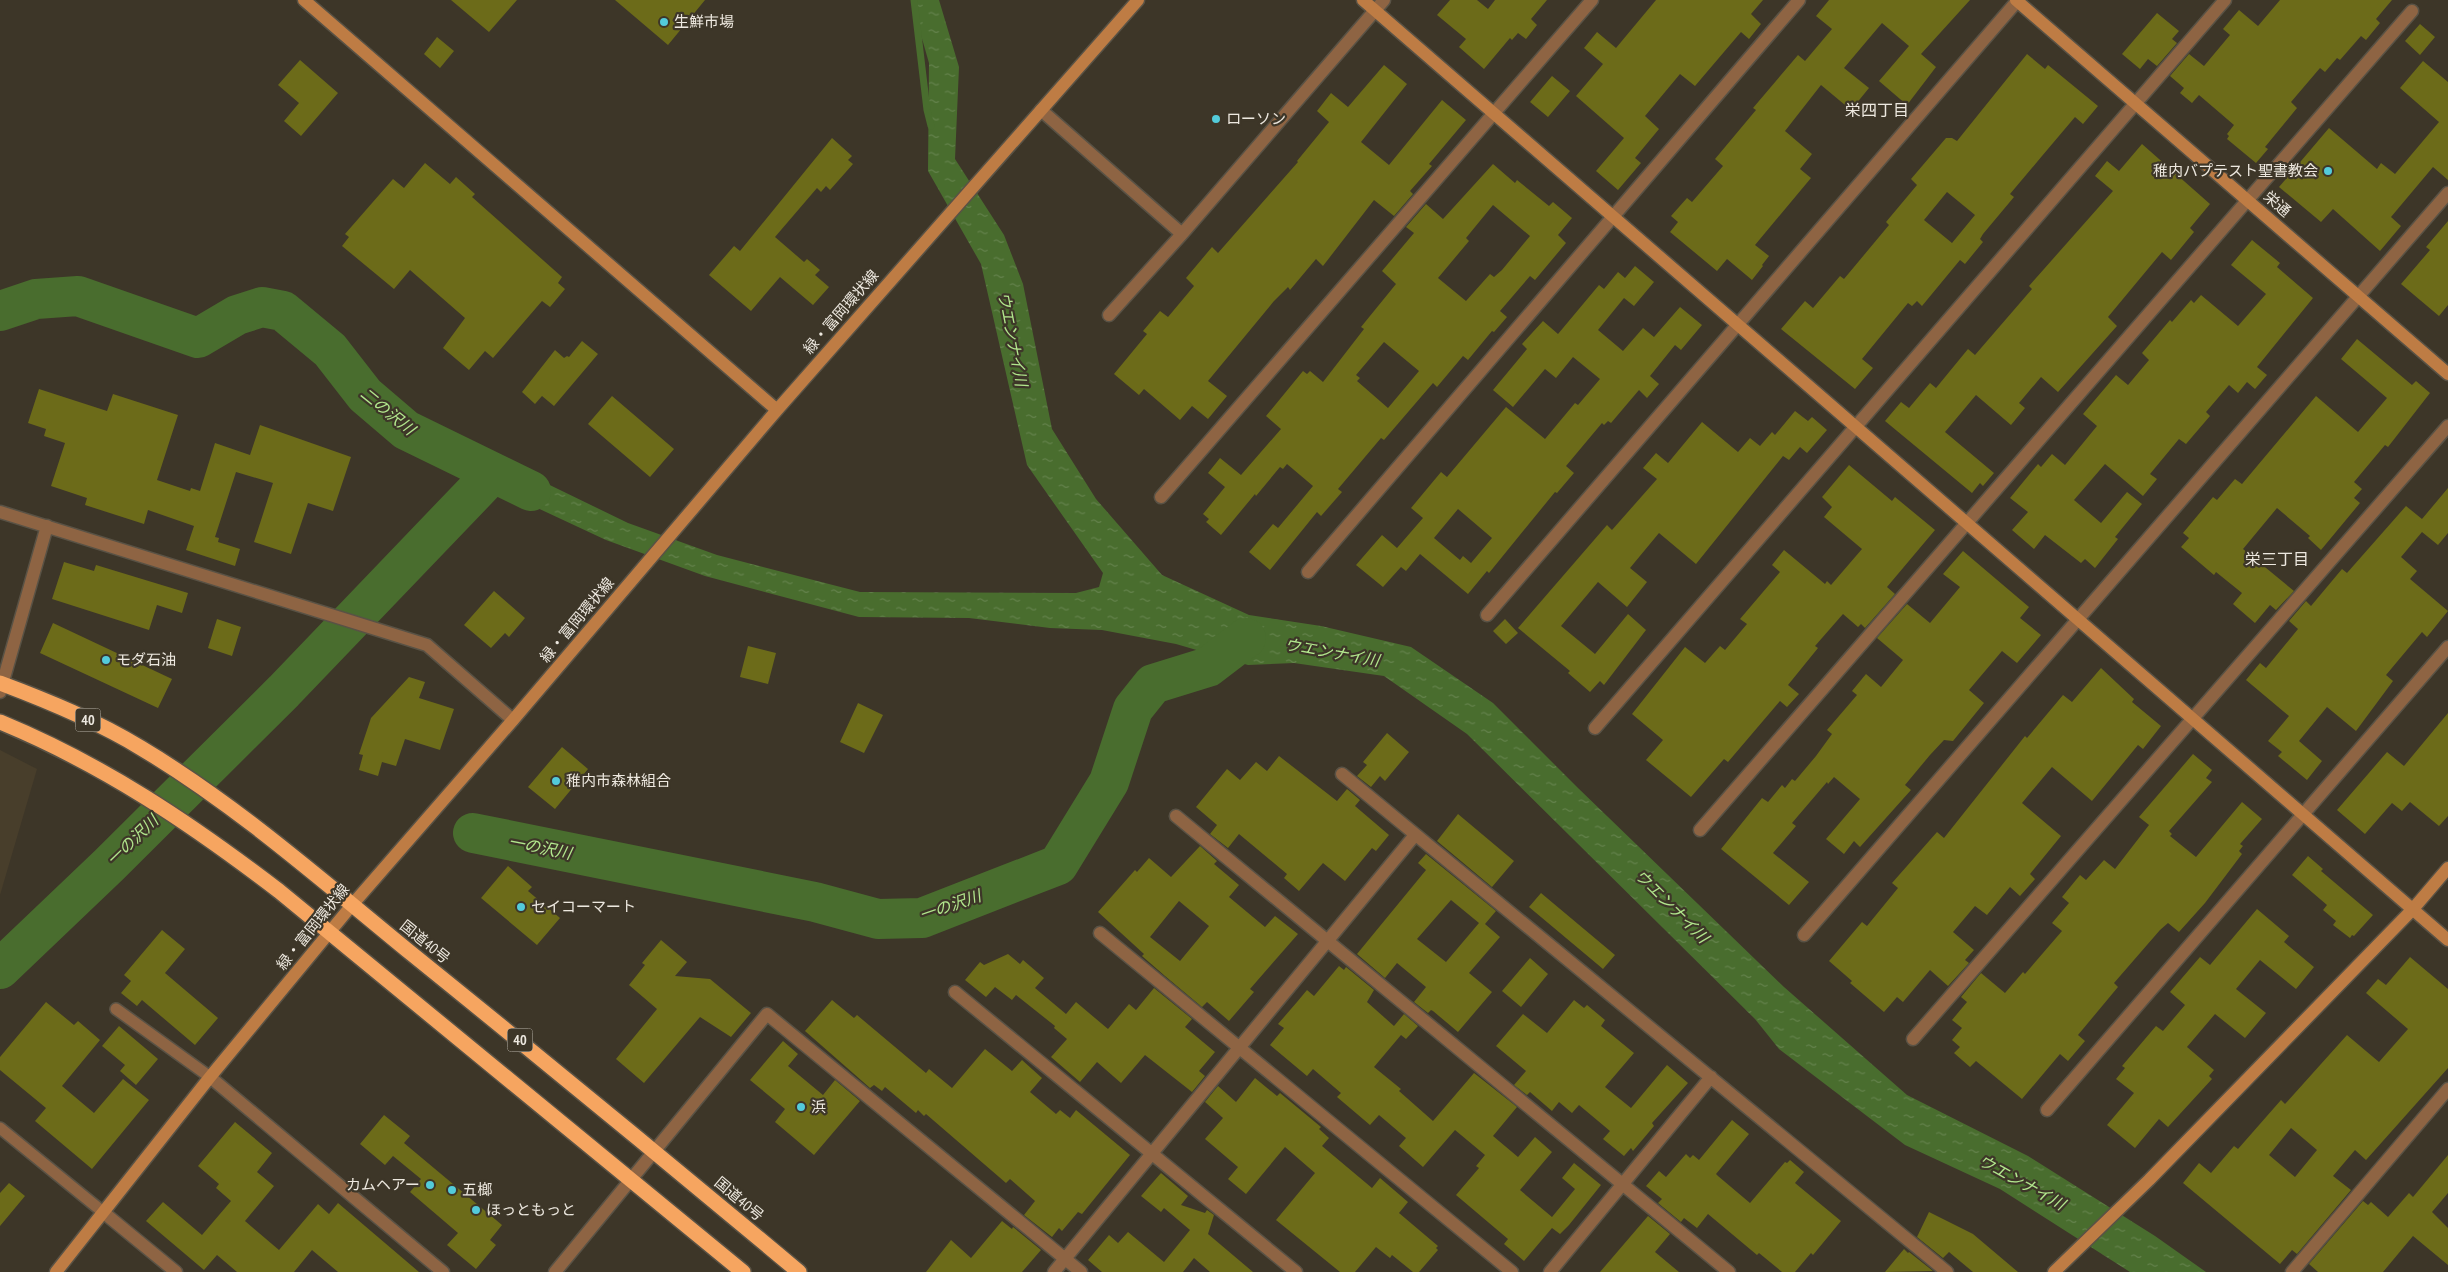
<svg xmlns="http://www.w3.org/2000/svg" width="2448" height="1272" viewBox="0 0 2448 1272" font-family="'PT Sans Narrow','Noto Sans JP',sans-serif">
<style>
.built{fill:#483e2b}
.water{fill:url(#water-ripples)}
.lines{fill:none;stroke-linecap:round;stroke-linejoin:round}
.stream{stroke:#496d2e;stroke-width:7}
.river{stroke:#496d2e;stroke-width:40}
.building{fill:#6c6b19;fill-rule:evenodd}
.lane-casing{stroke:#595245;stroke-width:14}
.street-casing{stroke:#595245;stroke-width:15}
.secondary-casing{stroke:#595245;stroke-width:15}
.highway-casing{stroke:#595245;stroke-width:18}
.lane{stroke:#8e6443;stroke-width:11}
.street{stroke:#8e6443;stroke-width:12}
.secondary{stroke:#be7c44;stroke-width:12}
.highway{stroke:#f6a560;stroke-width:15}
.poi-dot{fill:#53cbda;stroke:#3d3628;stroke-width:2}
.labels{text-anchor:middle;stroke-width:4.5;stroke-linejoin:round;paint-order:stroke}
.shield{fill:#3d3628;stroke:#b8b3a8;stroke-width:1}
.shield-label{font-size:14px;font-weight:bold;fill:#ede8df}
.poi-label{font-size:15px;fill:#ede8df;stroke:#3d3628;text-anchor:start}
.street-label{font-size:15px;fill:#ede8df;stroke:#3d3628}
.neighbourhood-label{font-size:16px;fill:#ede8df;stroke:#3d3628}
.water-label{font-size:16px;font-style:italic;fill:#b2e78d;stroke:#3d3628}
</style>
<defs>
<pattern id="water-ripples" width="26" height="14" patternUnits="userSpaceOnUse" patternTransform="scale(1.25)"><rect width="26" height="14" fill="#496d2e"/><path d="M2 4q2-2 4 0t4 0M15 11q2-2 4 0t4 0" fill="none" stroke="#64824c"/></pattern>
</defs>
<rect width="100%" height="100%" fill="#3d3628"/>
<path class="built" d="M0,750L37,769L0,895Z"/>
<path class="water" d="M911,0H939L959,67L955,159L1004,235L1023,284L1052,429L1096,499L1162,575L1249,615L1321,626L1411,647L1493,703L1578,788L1784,987L1907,1095L2028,1156L2155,1236L2206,1272H2130L2000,1189L1905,1145L1779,1049L1755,1019L1467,734L1384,676L1294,663L1248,665L1176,644L1102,630L1050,628L969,618L859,617L705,576L606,540L471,477L492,457L628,523L717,555L860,592L1076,593L1099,587L1103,573L1027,465L981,264L928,171L929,63Z"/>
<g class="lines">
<path class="stream" d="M914,0L927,110L931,126"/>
<path class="river" d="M0,311L36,299L78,296L198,338L237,315L262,307L283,311L330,350L365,395L406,430L531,491
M473,833L815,902L878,919L922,918L1058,865L1109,782L1133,709L1153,684L1208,667L1246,638
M0,969L109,865L284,691L493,473"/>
</g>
<path class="building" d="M451,0H517L489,32Z
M615,0H705L668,45Z
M1450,0H1477L1488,9L1495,0H1547L1531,19L1537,25L1526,39L1518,33L1512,40L1510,38L1484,69L1459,47L1466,39L1437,15Z
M1656,0H1763L1751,14L1761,24L1749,39L1741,32L1695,86L1680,74L1645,116L1659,129L1635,158L1641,163L1618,190L1596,171L1624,138L1576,96L1603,64L1584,48L1597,32L1616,48Z
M1829,0H1970L1921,54L1936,67L1907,105L1879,81L1909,46L1882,23L1844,68L1869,88L1851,110L1821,85L1785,131L1812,154L1800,169L1811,178L1755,245L1769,256L1762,265L1763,266L1752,280L1727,259L1717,271L1670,232L1678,222L1671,216L1687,198L1692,202L1723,166L1715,159L1756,110L1753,108L1798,55L1805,61L1832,29L1816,16Z
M2280,0H2392L2376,19L2380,23L2366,40L2361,36L2340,60L2337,58L2325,72L2320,68L2291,102L2297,108L2265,147L2268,149L2256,163L2227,139L2229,136L2227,134L2234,125L2199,95L2192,103L2180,93L2184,88L2170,76L2189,54L2204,66L2230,35L2223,29L2239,10L2258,26Z
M2157,13L2179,31L2172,39L2177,43L2157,66L2148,59L2140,69L2122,54Z
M2420,24L2435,37L2420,55L2405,41Z
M437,37L454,51L440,68L424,54Z
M2027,54L2045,69L2048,65L2098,106L2083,124L2075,117L2042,156L2010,194L2014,197L1983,234L1980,239L1983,242L1965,264L1960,260L1922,306L1917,301L1912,306L1908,303L1862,359L1873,368L1855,389L1781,329L1805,301L1813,308L1840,276L1844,279L1889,225L1886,222L1917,185L1911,179L1946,138H1952L1957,141ZM1947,192L1975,215L1952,243L1924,220Z
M300,60L338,93L301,136L284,121L299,103L278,85Z
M2423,61L2448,82V180L2433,167L2391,217L2401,226L2380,251L2333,209L2321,222L2279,187L2329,128L2377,169L2381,163L2395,174L2439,122L2400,88Z
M1384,65L1407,84L1361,142L1389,165L1442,100L1466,120L1429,164L1432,166L1410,191L1413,194L1394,216L1374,200L1323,266L1316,259L1290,290L1288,287L1274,301L1208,381L1227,396L1208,419L1192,406L1180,420L1144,389L1139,395L1114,374L1147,334L1143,331L1160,311L1168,317L1194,286L1186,278L1212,247L1218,253L1298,162L1297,161L1329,122L1317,111L1331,93L1348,107Z
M1552,76L1570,91L1548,117L1530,102Z
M832,138L852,156L848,160L853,164L830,190L826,186L821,192L817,188L775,237L804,262L807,259L820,270L815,275L829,287L813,305L780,277L751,311L709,275L734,246L740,251Z
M2142,144L2210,204L2190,228L2194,232L2171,260L2162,252L2108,317L2117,326L2058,392L2041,377L2019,403L2025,408L2011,425L1976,395L1945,432L1994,473L1983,486L1980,483L1972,493L1885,421L1901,402L1909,408L1930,383L1936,388L1968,349L1975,355L2032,289L2029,286L2044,269L2113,191L2095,176L2107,161L2119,171Z
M425,163L450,184L456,177L475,194L472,197L562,277L558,283L565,289L550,307L542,301L493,358L485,351L469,370L443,348L465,318L410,270L394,289L342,246L349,237L345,234L393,179L404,188Z
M1493,164L1515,183L1517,180L1549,206L1553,202L1572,218L1558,235L1566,243L1535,280L1530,276L1500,311L1507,317L1494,332L1492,331L1468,360L1463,356L1437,387L1433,383L1384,440L1381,438L1338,489L1342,492L1321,516L1317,512L1270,570L1249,552L1273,524L1278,528L1313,486L1287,464L1283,469L1280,467L1256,496L1255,494L1221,535L1206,522L1209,519L1203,514L1225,487L1208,473L1220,458L1241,475L1281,429L1266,416L1303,371L1307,374L1310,371L1323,382L1364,329L1361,327L1396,284L1382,271L1414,233L1406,227L1426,204L1443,219ZM1493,205L1530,236L1502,270L1494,277L1490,274L1466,301L1438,278L1469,241L1466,238ZM1384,342L1419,371L1388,408L1357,381L1360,378L1356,375Z
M2448,221V305L2439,316L2401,284L2430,250L2426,247Z
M2252,240L2280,263L2277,267L2313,298L2257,367L2267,375L2255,389L2247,382L2238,393L2229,385L2206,412L2210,416L2186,444L2179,439L2150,474L2157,479L2143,496L2105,464L2074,500L2101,523L2127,492L2142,504L2115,537L2118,539L2095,568L2085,559L2081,563L2045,535L2034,549L2012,530L2028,512L2010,498L2038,464L2041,467L2052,454L2065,465L2097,426L2083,414L2116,375L2128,385L2149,360L2142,353L2170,320L2172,322L2191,300L2194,303L2201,295L2238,326L2266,294L2231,265Z
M1635,266L1654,282L1634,306L1624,298L1598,330L1623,351L1643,328L1654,337L1680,307L1702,325L1681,350L1675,345L1650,376L1659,384L1647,398L1639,390L1611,423L1608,421L1604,425L1602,423L1566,466L1574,473L1557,493L1555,492L1489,573L1487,571L1468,594L1420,554L1406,571L1401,567L1383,587L1356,565L1382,535L1397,548L1423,518L1411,508L1441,472L1447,477L1506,407L1545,439L1575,403L1578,405L1600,379L1573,357L1556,378L1545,369L1513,407L1493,390L1527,349L1522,344L1543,321L1558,334L1599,285L1604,289L1618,272L1625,278ZM1458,509L1492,538L1471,563L1463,556L1460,560L1434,538Z
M2357,339L2412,385L2416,381L2430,393L2388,447L2385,445L2354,482L2362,489L2354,498L2360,503L2321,550L2308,538L2310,536L2277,508L2243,549L2294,591L2276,610L2270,605L2255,623L2233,604L2242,593L2216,572L2214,575L2181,547L2189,538L2183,533L2213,497L2217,500L2235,479L2242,484L2316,396L2358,432L2387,398L2341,359Z
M582,341L598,354L554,406L542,396L535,404L522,392L555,350L564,358L567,356L569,357Z
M39,389L107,411L113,394L178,415L157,480L190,491L191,488L200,491L215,443L250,455L260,425L351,457L333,511L308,503L291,554L254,542L273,483L236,472L215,537L219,538L218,542L240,549L235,566L186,550L194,526L148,510L144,524L85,505L87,498L51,486L65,443L44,436L46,429L28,423Z
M612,396L674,449L650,477L588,424Z
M1795,411L1808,421L1812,417L1827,430L1807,453L1800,447L1789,460L1783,456L1696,564L1659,533L1630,568L1647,582L1627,607L1598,582L1561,626L1595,654L1628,614L1646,630L1604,685L1600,681L1590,692L1568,673L1570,671L1518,628L1607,525L1612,530L1657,479L1643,468L1656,453L1668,463L1702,422L1738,452L1750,438L1760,446L1772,432L1775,435Z
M1849,465L1892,501L1895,497L1935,530L1887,587L1895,594L1865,628L1861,624L1858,627L1843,614L1815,646L1818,648L1788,685L1799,694L1787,707L1780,701L1728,762L1724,759L1691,797L1646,760L1663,740L1632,714L1685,647L1705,663L1720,646L1725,650L1747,624L1740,619L1780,572L1772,565L1784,550L1825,584L1827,581L1831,585L1862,549L1824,517L1832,507L1822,497Z
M2448,488V533L2438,545L2422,532L2401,557L2417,571L2410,579L2448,611L2427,637L2422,632L2386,675L2393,681L2356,731L2327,707L2299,741L2322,761L2307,780L2278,756L2282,752L2268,741L2289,716L2246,680L2260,663L2266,668L2298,629L2289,621L2306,601L2311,606L2342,569L2347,573L2406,506L2422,519Z
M1963,551L2029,607L2020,618L2041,635L2017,663L2002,651L1969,690L1984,703L1953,741L1944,740L1930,755L1905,785L1911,790L1860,847L1854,841L1844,854L1826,839L1860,799L1834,777L1828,784L1827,782L1792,823L1796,826L1773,853L1809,882L1789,905L1721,849L1762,798L1768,802L1782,785L1785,788L1792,779L1795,781L1816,756L1832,734L1827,730L1857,695L1852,691L1866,674L1881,687L1903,660L1877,638L1907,604L1930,623L1960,587L1943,574Z
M64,562L94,571L96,565L188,593L182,613L157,605L149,630L52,599Z
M494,591L525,618L509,637L505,633L491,648L464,625Z
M217,619L241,627L232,656L208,648Z
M1505,619L1518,633L1506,644L1493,631Z
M53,623L172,679L158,708L40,653Z
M748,646L776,653L768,684L740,677Z
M2101,668L2134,699L2132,702L2161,726L2143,749L2138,745L2092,801L2052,767L2022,803L2061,836L2030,874L2035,879L2020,896L2010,887L1987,915L1975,906L1953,932L1974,950L1965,960L1969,963L1948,986L1930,970L1903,1002L1897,997L1884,1012L1850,983L1852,981L1829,961L1862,922L1867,926L1898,888L1892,883L1937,832L1944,838L2025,736L2027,738L2063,695L2072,702Z
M409,677L425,682L419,698L454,709L440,750L405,739L396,766L382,762L378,776L359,770L363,755L359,754L371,718Z
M858,703L883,715L864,753L840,742Z
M2448,713V816L2439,826L2410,802L2402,811L2392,803L2365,834L2337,810L2387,752L2404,766Z
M1387,733L1409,752L1385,781L1380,776L1371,787L1357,776L1367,765L1363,762Z
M562,747L588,769L555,809L528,787Z
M2193,754L2212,770L2206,778L2212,782L2169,831L2172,834L2170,836L2196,857L2242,802L2262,819L2240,844L2243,846L2239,851L2242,854L2205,903L2179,932L2168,923L2160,930L2114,983L2118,987L2078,1035L2085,1041L2068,1061L2060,1054L2022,1099L1976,1061L1970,1067L1954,1053L1960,1047L1952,1040L1962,1028L1952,1020L1967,1002L1961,997L1981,973L2005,993L2023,972L2025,974L2062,931L2052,923L2069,903L2062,897L2080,875L2086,880L2104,860L2115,869L2149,825L2139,817Z
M1279,756L1337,801L1347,789L1360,800L1355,806L1389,835L1376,851L1372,848L1345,881L1323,863L1299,891L1284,878L1287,874L1239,834L1228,848L1210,834L1217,825L1196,807L1227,769L1240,780L1256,762L1267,771Z
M1458,814L1514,861L1492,887L1437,841Z
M1200,846L1217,861L1214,864L1239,885L1229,897L1265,927L1275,916L1298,934L1250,989L1254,992L1229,1021L1207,1002L1202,1007L1165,976L1142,956L1144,954L1098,912L1135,870L1137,872L1149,858L1171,877ZM1179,901L1209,926L1180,961L1150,937Z
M1426,854L1496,911L1485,924L1500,937L1469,973L1492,992L1458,1032L1433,1011L1431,1010L1428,1013L1414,1002L1426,987L1397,963L1385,978L1357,954L1426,870L1418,863ZM1451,900L1479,923L1446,962L1417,939Z
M2308,856L2323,869L2321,871L2373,915L2354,936L2352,935L2350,938L2333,925L2336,921L2323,910L2327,905L2292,875Z
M508,866L532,887L528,891L560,918L537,945L481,898Z
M1541,893L1615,955L1603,969L1529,907Z
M2257,909L2289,936L2284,942L2314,967L2296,989L2260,960L2236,989L2266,1013L2245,1038L2215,1014L2187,1047L2214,1070L2209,1076L2212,1079L2168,1127L2159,1119L2135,1148L2107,1125L2134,1093L2116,1079L2125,1068L2122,1066L2156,1026L2163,1031L2185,1005L2170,992L2200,957L2210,965Z
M162,930L185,949L165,973L218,1018L195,1045L142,1000L137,1006L121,993L131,981L124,975Z
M661,940L687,962L675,976L710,979L751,1013L731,1037L700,1017L644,1083L616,1059L657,1009L629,985L645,965L642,963Z
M1008,954L1020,964L1023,960L1044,978L1035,988L1066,1014L1076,1002L1108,1029L1129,1004L1136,1010L1154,988L1192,1019L1185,1027L1215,1052L1199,1071L1205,1076L1192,1092L1145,1055L1121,1083L1097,1062L1080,1082L1051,1057L1067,1039L1054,1028L1055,1026L1016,995L1012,1000L995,987L986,997L965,980L980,962L984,965Z
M2410,957L2448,989V1068L2366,1160L2355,1150L2333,1176L2351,1190L2297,1254L2292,1250L2280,1264L2183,1183L2199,1163L2211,1173L2234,1146L2238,1149L2281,1100L2285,1104L2347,1035L2379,1062L2408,1029L2366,993L2378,979L2386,985ZM2291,1128L2317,1150L2295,1177L2269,1155Z
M1530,958L1548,974L1521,1007L1502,991Z
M1339,966L1344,970L1346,967L1374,990L1367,1002L1394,1026L1404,1014L1418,1026L1406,1039L1401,1035L1374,1067L1401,1089L1399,1091L1433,1121L1474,1073L1517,1107L1493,1136L1518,1157L1535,1137L1552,1152L1520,1190L1552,1217L1575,1189L1562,1178L1574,1163L1601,1185L1569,1225L1560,1234L1552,1228L1524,1261L1504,1244L1508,1239L1456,1195L1479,1168L1476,1166L1485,1155L1455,1130L1423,1167L1399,1146L1406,1138L1379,1115L1370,1125L1337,1097L1341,1093L1313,1069L1307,1076L1270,1045L1284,1028L1278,1024L1297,1002L1307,990L1314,996Z
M832,1000L854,1018L857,1015L926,1073L929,1069L952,1088L985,1049L1012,1071L1022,1060L1042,1078L1030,1092L1056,1114L1060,1110L1070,1118L1076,1110L1130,1155L1082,1214L1078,1212L1062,1231L1059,1228L1052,1237L1024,1215L1035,1201L1010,1179L1006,1183L926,1114L924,1116L918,1110L916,1113L885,1087L882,1091L874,1085L870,1088L805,1031Z
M1574,1000L1584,1008L1587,1005L1605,1020L1601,1026L1634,1053L1605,1087L1631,1108L1667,1065L1688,1083L1652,1123L1654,1126L1633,1151L1631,1148L1624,1156L1603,1139L1610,1131L1579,1105L1572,1113L1559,1102L1552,1111L1530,1092L1527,1095L1514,1085L1526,1071L1496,1046L1523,1014L1547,1033Z
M46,1002L74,1025L78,1021L100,1040L62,1086L94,1113L123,1079L149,1100L92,1169L35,1121L46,1108L0,1070V1057Z
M119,1026L158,1059L136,1085L120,1071L125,1065L102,1046Z
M783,1041L798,1054L788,1066L823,1095L835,1080L860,1101L814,1155L775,1122L785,1109L750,1080Z
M1255,1078L1277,1096L1280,1093L1321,1127L1319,1129L1329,1138L1322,1146L1372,1188L1380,1178L1408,1202L1399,1213L1438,1246L1436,1248L1438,1250L1419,1272H1413L1392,1255L1390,1258L1376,1247L1355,1272H1340L1276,1220L1315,1173L1285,1147L1246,1194L1228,1179L1238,1167L1205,1139L1223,1118L1205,1102L1218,1086L1236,1102Z
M384,1115L410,1136L404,1143L502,1225L490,1240L496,1245L476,1269L447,1245L458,1233L410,1192L421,1179L393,1156L385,1165L360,1144Z
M1732,1120L1749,1134L1716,1174L1718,1176L1750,1203L1785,1162L1787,1163L1790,1160L1804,1172L1795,1183L1841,1221L1813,1255L1811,1253L1795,1272H1782L1759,1253L1757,1255L1708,1214L1697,1228L1684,1218L1681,1222L1658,1203L1662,1199L1646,1186L1659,1171L1666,1177L1686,1154L1690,1158L1693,1155L1699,1160Z
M235,1122L272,1153L257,1172L274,1186L245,1221L279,1250L318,1204L329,1214L338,1203L419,1272H338L312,1250L294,1272H237L217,1255L204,1270L146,1221L163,1202L202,1235L231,1201L216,1188L219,1184L198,1166Z
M2448,1155V1193L2432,1212L2448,1228V1265L2413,1236L2383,1272H2318L2309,1264L2363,1201L2368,1205L2371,1202L2388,1217L2409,1193L2413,1197Z
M1161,1173L1188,1196L1181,1205L1205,1213L1207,1210L1214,1215L1208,1234L1253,1272H1210L1194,1258L1183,1272H1102L1088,1260L1109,1235L1118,1243L1128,1232L1164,1262L1190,1230L1164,1208L1161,1212L1141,1196Z
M9,1183L25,1196L0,1226V1193Z
M1929,1212L1973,1234L2018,1272H1973L1949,1252L1943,1258L1917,1237Z
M1648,1216L1670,1234L1655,1252L1679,1272H1600Z
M1002,1221L1012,1229L1013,1227L1041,1250L1022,1272H926L951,1240L971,1258Z
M1904,1249L1908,1253L1909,1252L1933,1271L1885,1272Z"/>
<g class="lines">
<g class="lane-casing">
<path id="lane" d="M116,1009L210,1077
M0,1128L103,1212"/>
</g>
<g class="street-casing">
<path id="street" d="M1041,110L1182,234
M1109,315L1182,234L1384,0
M1161,497L1592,0
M0,512L427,645L513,720
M1308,572L1799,0
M1487,615L2018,0
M0,692L47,526
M1595,728L2225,0
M1342,774L1947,1272
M1176,816L1729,1272
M1700,830L2412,11
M1100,933L1512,1272
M1804,935L2448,193
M955,992L1296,1272
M1913,1039L2448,426
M210,1077L443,1272
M2047,1110L2448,647
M103,1212L176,1272
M555,1272L767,1014L1081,1272
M1054,1272L1415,835
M1550,1272L1711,1077
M2292,1272L2448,1089"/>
</g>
<g class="secondary-casing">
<path id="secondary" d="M304,0L777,410
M1363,0L2448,940
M2016,0L2448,374
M56,1272L210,1077L352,905L513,720L777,410L1138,0
M2054,1272L2149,1180L2413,909L2448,868"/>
</g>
<g class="highway-casing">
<path id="highway" d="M0,683C48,701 97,721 141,748C238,806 325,883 412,954C542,1059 671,1165 799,1272
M0,722C104,765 190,823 279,891L743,1272"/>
</g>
<use href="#lane" class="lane"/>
<use href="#street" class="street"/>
<use href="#secondary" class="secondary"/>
<use href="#highway" class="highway"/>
</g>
<g class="poi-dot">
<circle cx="664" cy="22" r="5"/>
<circle cx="1216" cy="119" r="5"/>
<circle cx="2328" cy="171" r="5"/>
<circle cx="106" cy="660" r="5"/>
<circle cx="556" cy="781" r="5"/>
<circle cx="521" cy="907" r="5"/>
<circle cx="801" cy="1107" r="5"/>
<circle cx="430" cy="1185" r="5"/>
<circle cx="452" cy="1190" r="5"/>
<circle cx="476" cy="1210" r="5"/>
</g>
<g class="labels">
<g class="shield">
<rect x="75.5" y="708.5" width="25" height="23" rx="4"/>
<rect x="507.5" y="1028.5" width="25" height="23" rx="4"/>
</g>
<g class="shield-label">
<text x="88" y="725">40</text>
<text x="520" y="1045">40</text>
</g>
<g class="poi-label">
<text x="674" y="27">生鮮市場</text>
<text x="1226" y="124">ローソン</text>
<text x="2318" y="176" text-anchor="end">稚内バプテスト聖書教会</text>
<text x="116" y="665">モダ石油</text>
<text x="566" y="786">稚内市森林組合</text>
<text x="531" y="912">セイコーマート</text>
<text x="811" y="1112">浜</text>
<text x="420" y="1190" text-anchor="end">カムヘアー</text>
<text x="462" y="1195">五榔</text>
<text x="486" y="1215">ほっともっと</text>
</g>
<g class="street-label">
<text transform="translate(2277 204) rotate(41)" y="5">栄通</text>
<text transform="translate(841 312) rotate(-49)" y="5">緑・富岡環状線</text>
<text transform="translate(577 620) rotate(-50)" y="5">緑・富岡環状線</text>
<text transform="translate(313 927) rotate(-51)" y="5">緑・富岡環状線</text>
<text transform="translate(425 942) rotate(39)" y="5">国道40号</text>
<text transform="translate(739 1199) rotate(40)" y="5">国道40号</text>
</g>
<g class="neighbourhood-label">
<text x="1877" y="116">栄四丁目</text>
<text x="2277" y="565">栄三丁目</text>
</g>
<g class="water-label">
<text transform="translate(1013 339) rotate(79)" y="6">ウエンナイ川</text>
<text transform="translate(388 411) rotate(39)" y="6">二の沢川</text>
<text transform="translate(1332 652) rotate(10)" y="6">ウエンナイ川</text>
<text transform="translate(132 840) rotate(-44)" y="6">一の沢川</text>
<text transform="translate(540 847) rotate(11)" y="6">一の沢川</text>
<text transform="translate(950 905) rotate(-19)" y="6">一の沢川</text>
<text transform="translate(1672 906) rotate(45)" y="6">ウエンナイ川</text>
<text transform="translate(2022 1182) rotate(29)" y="6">ウエンナイ川</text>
</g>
</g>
</svg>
